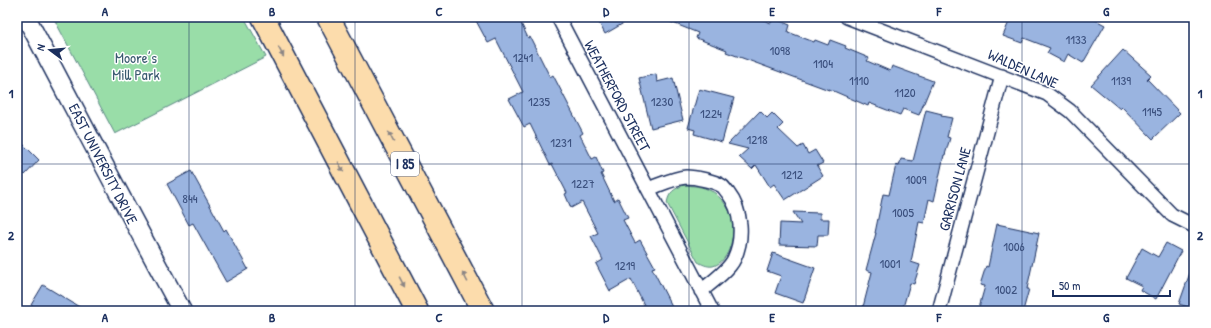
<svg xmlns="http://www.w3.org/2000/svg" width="1211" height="328" viewBox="0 0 1211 328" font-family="'Patrick Hand',sans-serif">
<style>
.green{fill:#99dda8;stroke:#5a8683}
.building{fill:#9ab4e0;stroke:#1b2f5e}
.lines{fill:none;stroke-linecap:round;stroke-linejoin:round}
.street-casing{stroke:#1b2f5e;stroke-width:16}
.secondary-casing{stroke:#1b2f5e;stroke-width:21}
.highway-casing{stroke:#1b2f5e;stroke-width:25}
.street{stroke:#fff;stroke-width:13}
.secondary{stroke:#fff;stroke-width:18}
.highway{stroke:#fcdcac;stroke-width:22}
.oneway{fill:#8c8685}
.grid{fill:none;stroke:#1b2f5e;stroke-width:1;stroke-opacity:0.55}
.labels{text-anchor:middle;stroke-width:3;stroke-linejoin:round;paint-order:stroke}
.number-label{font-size:13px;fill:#3b507e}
.shield{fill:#fff;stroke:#5f6d8e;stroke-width:1}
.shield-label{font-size:14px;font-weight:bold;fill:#1b2f5e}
.park-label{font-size:15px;fill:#3a5a70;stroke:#fff}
.street-label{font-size:15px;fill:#1b2f5e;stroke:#fff}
.neatline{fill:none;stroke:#1b2f5e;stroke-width:1.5}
.grid-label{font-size:13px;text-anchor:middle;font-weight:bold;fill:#1b2f5e}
</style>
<rect width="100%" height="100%" fill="#fff"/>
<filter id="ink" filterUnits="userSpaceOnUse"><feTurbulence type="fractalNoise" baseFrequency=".025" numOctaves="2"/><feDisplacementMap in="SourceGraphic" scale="8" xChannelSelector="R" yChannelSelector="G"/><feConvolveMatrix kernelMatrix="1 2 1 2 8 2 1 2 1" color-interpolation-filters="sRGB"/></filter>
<g filter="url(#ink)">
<path class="green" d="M53,17H244L266,57L115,134Z
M684,185C693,186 703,186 711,191C715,192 718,196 721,199C725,203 730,211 732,217C736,232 730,262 713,266C707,267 702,264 698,262L667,203C669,192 674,189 684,185Z"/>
<path class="building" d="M474,17H518L528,38L530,37L550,77L553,75L583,133L580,135L592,159L596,157L603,173L601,174L614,201L618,198L628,218L623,220L635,243L640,240L655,267L652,268L674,311H647L631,279L610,291L596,264L603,260L591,236L598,233L582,202L571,208L565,194L567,193L552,164L550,165L530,124L524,127L509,99L523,92L496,39L488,43Z
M596,17H634L605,34Z
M658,17H756L771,23L773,18L790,25L788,32L814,42L815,40L828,45L830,40L846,46L845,48L869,58L867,61L890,71L892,66L933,81L919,115L903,109L900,115L869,103L868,106L829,89V90L726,52L727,50L696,38L698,33Z
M1011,17H1090L1105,25L1083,63L1068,54L1064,62L1047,53L1050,48L1024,38L1022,43L1003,36Z
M1123,50L1151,75L1147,79L1180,113L1153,139L1122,107L1120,109L1091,85Z
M656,74L657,82L673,78L683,120L651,128L639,78Z
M699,89L734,98L722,142L694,134L695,130L688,128Z
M926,110L942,114L941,116L952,118L947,137L950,138L945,155H944L934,201L929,199L924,223L919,222L911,262L920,265L914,284L910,283L902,311H862L872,272L866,270L876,233H875L883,194L889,195L896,165L899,166L901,159L913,161Z
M760,111L767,118L772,113L783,124L778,129L798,148L803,145L808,154L815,150L823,163L817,166L823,176L785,200L774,184L770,187L756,165L752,169L739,157L748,149L728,144Z
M17,138L39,160L25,175L17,167Z
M191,171L224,231L226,229L248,269L226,282L193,223L189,225L167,184Z
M793,212L820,213V219H829L828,235H818L817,246L779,245L780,223L801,224Z
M997,224L1039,233L1027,289H1029L1023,311H978L985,286L980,285L986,266L988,267Z
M1166,243L1181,251L1156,299L1140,290L1142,286L1126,278L1142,248L1158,257Z
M773,253L815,268L803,303L775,293L781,276L767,271Z
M1192,267H1194V309L1179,304Z
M43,285L86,311H40L31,305Z"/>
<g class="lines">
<g class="street-casing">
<path id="street" d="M558,17L712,311
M847,17L1047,94L1070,111L1172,215L1194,226
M648,189C660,185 673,178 686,177C694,177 715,181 722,186C724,187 726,191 728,193C742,211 744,238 734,259C729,270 711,283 701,291
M939,311L1002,76"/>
</g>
<g class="secondary-casing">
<path id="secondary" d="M26,17C78,115 129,214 182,311"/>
</g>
<g class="highway-casing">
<path id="highway" d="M263,17L417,311
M328,17L483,311"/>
</g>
<use href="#street" class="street"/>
<use href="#secondary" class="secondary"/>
<use href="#highway" class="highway"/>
</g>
<defs><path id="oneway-solid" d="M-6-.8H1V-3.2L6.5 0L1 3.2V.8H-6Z"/></defs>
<g class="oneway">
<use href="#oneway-solid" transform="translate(281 52) rotate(62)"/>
<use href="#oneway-solid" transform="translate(391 137) rotate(-118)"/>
<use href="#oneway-solid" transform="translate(341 167) rotate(62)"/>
<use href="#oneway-solid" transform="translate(465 277) rotate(-118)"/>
<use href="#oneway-solid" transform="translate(402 282) rotate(62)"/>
</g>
</g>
<path class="grid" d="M189,17V311M355,17V311M522,17V311M689,17V311M856,17V311M1022,17V311M17,164H1194"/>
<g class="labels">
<g class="number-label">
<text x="1076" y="44">1133</text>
<text x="780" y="55">1098</text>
<text x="523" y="62">1241</text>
<text x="823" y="68">1104</text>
<text x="859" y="85">1110</text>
<text x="1121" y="85">1139</text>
<text x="905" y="97">1120</text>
<text x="539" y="106">1235</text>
<text x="662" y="106">1230</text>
<text x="1152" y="116">1145</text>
<text x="711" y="118">1224</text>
<text x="757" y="144">1218</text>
<text x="561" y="147">1231</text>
<text x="792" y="179">1212</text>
<text x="916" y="184">1009</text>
<text x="583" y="188">1227</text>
<text x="190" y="203">844</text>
<text x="903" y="217">1005</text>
<text x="1014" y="251">1006</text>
<text x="890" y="268">1001</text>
<text x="625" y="270">1219</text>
<text x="1006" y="294">1002</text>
</g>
<rect class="shield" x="391" y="152" width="28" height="24" rx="3"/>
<g class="shield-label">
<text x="405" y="169">I 85</text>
</g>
<g class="park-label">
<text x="136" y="63">Moore’s<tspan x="136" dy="17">Mill Park</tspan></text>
</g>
<g class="street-label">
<text transform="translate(1023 69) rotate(24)" y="5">WALDEN LANE</text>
<text transform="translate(617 96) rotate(62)" y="5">WEATHERFORD STREET</text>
<text transform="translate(103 164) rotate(63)" y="5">EAST UNIVERSITY DRIVE</text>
<text transform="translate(955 189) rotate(-75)" y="5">GARRISON LANE</text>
</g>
</g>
<rect width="1211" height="328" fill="none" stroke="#fff" stroke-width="44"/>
<g transform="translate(50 50) rotate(286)" stroke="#ffffff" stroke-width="3" paint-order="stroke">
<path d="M0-3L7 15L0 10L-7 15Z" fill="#1b2f5e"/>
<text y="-6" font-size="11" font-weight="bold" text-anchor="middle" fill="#1b2f5e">N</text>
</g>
<path d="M1053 290v6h117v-6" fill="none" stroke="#1b2f5e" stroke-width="2"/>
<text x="1059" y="290" font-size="12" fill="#1b2f5e" stroke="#ffffff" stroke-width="3" paint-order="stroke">50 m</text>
<rect x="22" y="22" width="1167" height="284" class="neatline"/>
<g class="grid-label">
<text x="105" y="16">A</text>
<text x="272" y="16">B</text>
<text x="439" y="16">C</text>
<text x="606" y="16">D</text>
<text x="772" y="16">E</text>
<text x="939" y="16">F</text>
<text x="1106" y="16">G</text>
<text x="11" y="98">1</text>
<text x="1200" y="98">1</text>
<text x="11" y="240">2</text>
<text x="1200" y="240">2</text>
<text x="105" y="322">A</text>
<text x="272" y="322">B</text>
<text x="439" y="322">C</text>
<text x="606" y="322">D</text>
<text x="772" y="322">E</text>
<text x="939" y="322">F</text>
<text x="1106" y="322">G</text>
</g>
</svg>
